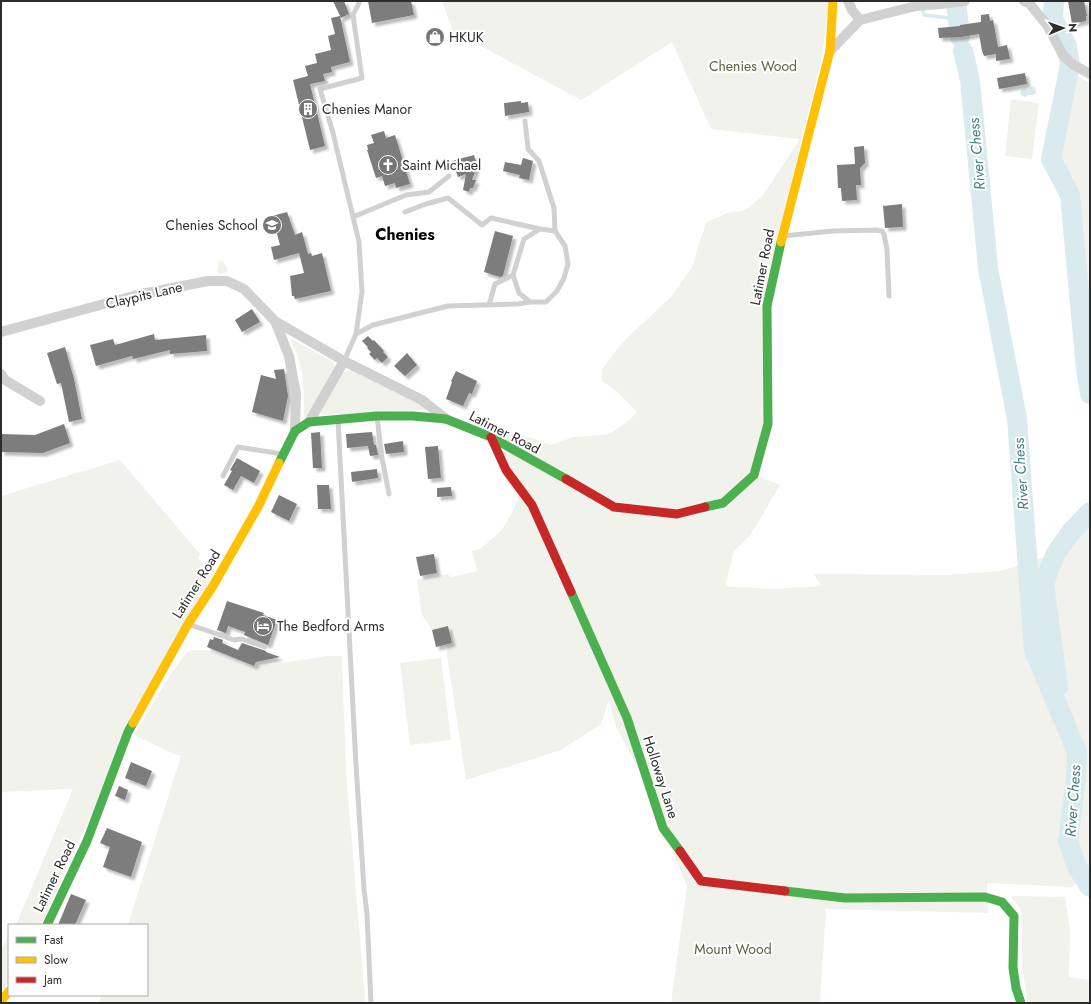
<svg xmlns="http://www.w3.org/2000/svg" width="1091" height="1004" viewBox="0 0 1091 1004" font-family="Jost,sans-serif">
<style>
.green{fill:#f1f2eb}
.water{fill:#d9ebee}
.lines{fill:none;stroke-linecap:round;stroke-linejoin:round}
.stream{stroke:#d9ebee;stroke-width:3.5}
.river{stroke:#d9ebee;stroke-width:20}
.building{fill:#7d7d7d;filter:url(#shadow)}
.lane{stroke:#d1d1d1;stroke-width:5}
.street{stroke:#d1d1d1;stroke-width:10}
.fast{stroke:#4caf50;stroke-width:9}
.slow{stroke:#ffc107;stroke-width:9}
.jam{stroke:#c62828;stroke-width:9}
.labels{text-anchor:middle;stroke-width:4;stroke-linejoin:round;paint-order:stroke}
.poi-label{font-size:14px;fill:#2c2c2c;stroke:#fff;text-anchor:start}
.park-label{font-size:14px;fill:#59613f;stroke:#fff}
.street-label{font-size:14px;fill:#2c2c2c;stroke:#fff}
.water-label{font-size:15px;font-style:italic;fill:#457d83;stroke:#fff}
.quarter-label{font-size:16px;font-weight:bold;fill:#000;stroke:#fff}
</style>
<defs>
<filter id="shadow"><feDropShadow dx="3.5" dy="3.5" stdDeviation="1" flood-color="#0004"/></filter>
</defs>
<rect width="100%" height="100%" fill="#fff"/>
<path class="green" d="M442,1H830L821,61L768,276L766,423L751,474L721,502L676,512L614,505L504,443L509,433L535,439L551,445L573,437L610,434L629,420L637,412L615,390L602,381V370L617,349L630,335L671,297L693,266L699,243L707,222L727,213L746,210L763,195L800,139L711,129L672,42L581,100L453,31Z
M1069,71L1090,83V394L1086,369L1070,195L1051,159Z
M1011,99L1039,103L1032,159L1005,156Z
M219,261H222L228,269L227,272L220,274L217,271Z
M292,339L333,362L335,367L334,371L328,379L310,413L307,416H304C304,388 304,366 291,341Z
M350,370L355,372L425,406L426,410L323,415L320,413V409L342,373Z
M505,448L613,509L724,505L755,477H761L780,485L757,524L749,536L734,551L725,586L773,589L821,586L814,574L946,575L999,571L1014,567L1056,553L1071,532L1090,512V879L1085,880L1070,887L987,883L988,913L826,909L820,1003H671L687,887L643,777L616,727L609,700L601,724L561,750L466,780L447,655L446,645L452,643L448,626L432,630L422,615L417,580L447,574L452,577L477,571L472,551L480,549L501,531L512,513L518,499L499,467Z
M120,460L200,554L198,559L215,572L83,832L41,925H16L73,789L1,792V496Z
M192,650H207L241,663L256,667L327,656H342L346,773L363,974L365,1003H98L102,995H147V925H128L181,756L172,753L134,735L171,674L186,653Z
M441,658L451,740L410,745L400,663Z
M1011,896L1065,897L1070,930L1069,977L1090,980V1003H1028L1022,967L1021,910Z
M9,936V982L1,993V949Z"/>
<path class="water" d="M1035,86L1036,93L1033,95H1029L1025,97L1021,95L1020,92C1022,87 1025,88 1029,90L1030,87Z"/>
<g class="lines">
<path class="stream" d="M922,6L924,15L949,18L953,26V30
M954,36L960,40"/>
<path class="river" d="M956,1L960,37
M1054,1L1053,19L1067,46L1070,65L1051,159L1070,195L1086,369L1090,394
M963,51L970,80L988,268L1017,419L1034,650L1077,752L1076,778L1068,841L1077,867L1090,887
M1058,687L1044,583L1056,553L1071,532L1090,512"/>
</g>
<path class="building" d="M333,1H344L349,14L341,18Z
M368,1H411L414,15L372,23Z
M1068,1H1084L1087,16H1086V21L1072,24Z
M989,14L990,21L993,20L998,47L1007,45L1010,59L996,61V54L984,56L982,51L979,34L961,37L939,38L938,28L960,26V25L981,22V15Z
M340,16L350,62L331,67L332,72L323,74L325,81L310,84L325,146L310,150L293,80L308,76L305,66L317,63L315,54L331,50L328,36L335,34L331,18Z
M1025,73L1027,84L999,89L997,78Z
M521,101V103L528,102L529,112L505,116L504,103Z
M384,131L386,138L395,135L410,184L396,188L395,183L385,186L382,176L376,178L367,150H368L367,145L374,143L371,135Z
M864,146L865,163L860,168L861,185H856L857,200L842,201L841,188H838L837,165L855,164L854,147Z
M474,155L477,165L472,180H476L473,188H470L469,192L463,190L466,174L458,177L452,161Z
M523,158L533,161L529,180L519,178L520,175L503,171L505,162L521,165Z
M902,204L903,227L885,228L883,206Z
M287,212L295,235L302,232L308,254L311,253L312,256L322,253L331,291L295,299L294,296H292L290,276L304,273L299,253L274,260L271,247L280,245L272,216Z
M495,231L513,236L503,276L500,277L484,272Z
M252,309L260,322L242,332L235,320Z
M154,334L155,340L206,335L207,351L170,354V350L133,359L132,356L96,366L90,345L113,339L115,345Z
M368,336L373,341L374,340L384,351L383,352L388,357L382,363L377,358L375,360L369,354L371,352L367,348L368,347L362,341Z
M65,347L74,379L82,419L69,422L61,383L57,384L47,353Z
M407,353L417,365L405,376L394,366Z
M284,369L288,396L283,421L252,412L261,375L276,379L274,370Z
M456,371L477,381L472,394L469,393L463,406L446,399L452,382L451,381Z
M64,424L70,443L43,453L1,452V434L35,435Z
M320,432L322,468H313L311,433Z
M372,432L374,445H376L378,455L370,456L368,446L347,448L346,434Z
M403,441L404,452L386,454L384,444Z
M438,446L441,478L428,479L425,447Z
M237,458L260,471L254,483L241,476L233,490L224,485L232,471L230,470Z
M377,469L378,478L352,482L351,472Z
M317,485H329L331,509H318Z
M451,487L452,496L437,497V488Z
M279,495L297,504L289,521L271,512Z
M434,554L437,573L420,576L416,557Z
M227,601L264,613L263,615L277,620L268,645L244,635L245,632L228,626L226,633L217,630Z
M448,626L452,643L436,647L432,630Z
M214,637L223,640L222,643L238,650L242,643L266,651V652L280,657L256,662L254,666L207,647L210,639L213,640Z
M131,762L152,771L146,786L125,778Z
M119,786L128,790L125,800L115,796Z
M107,828L142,842L131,877L103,867L110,847L100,843Z
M71,894L86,900L75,925H58Z"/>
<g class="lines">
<path class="lane" d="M405,212L426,204L448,198L482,225L491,218L540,229
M353,217L406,195L429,192L449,176
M783,236L833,231L876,230L882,231L884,234L887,250L889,296
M530,302L519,293L513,275L524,239L540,229L555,231
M489,305L495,284L513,275
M356,334L373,325L448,306L518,304L530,302H546L557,291L564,278L568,264L565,246L555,231L554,208L539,161L528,149L525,121
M344,361L356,334L362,292L359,242L333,133L320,89L362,78L353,15L360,1
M377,417L382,458L389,494
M338,420L356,765L364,889L367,914L371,1003
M223,476L238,447L282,454
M188,624L234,640L242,639L265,647"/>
<path class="street" d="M848,1L852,10L860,20
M1024,1L1029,3L1047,25L1063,55L1072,64L1090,74
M830,51L860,20L916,6L941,4L965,1
M275,321L289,356L296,394L295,431
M1,332L137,295L208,281H227L244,289L275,321L344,361L422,400L446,419
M1,374L5,380L40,401
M309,422L344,361"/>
<path class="fast" d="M279,463L295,431L309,422L377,416H413L446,419L491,437L566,479
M705,507L723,503L754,475L768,424L767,306L781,242
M571,592L627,718L663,828L680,851
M785,891L845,898L985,897L1002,902L1014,916L1013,968L1016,988L1021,1003
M47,925L87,841L128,732L133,723"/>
<path class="slow" d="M781,242L830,51L833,1
M133,723L188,624L213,586L258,507L279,463
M1,1001L9,991"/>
<path class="jam" d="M491,437L506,470L532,505L571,592
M566,479L614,507L677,514L705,507
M680,851L701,881L785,891"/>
</g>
<defs>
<g id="shop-disc" transform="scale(1)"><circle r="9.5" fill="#767676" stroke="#fff"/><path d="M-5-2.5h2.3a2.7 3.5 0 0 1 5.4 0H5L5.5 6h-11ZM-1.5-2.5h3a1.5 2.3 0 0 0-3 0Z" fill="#fff"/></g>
<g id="building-disc" transform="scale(1)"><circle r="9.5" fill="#767676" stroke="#fff"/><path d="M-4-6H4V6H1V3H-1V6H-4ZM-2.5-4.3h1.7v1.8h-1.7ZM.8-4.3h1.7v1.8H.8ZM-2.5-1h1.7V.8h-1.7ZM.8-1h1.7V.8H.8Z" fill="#fff"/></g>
<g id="church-disc" transform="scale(1)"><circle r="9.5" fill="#767676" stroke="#fff"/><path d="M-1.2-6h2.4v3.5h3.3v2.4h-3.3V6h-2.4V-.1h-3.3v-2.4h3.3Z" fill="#fff"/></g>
<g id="school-disc" transform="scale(1)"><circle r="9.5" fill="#767676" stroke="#fff"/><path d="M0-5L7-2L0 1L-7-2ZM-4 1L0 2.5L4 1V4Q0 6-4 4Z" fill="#fff"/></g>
<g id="hotel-disc" transform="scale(1)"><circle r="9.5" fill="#767676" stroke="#fff"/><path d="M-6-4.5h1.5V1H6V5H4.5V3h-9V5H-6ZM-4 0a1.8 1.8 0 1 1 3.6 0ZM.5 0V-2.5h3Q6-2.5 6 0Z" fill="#fff"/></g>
</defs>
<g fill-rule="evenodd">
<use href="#shop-disc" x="435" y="37"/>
<use href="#building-disc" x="308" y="109"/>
<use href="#church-disc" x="388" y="165"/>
<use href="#school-disc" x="272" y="225"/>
<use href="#hotel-disc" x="263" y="626"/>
</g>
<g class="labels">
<g class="poi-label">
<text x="449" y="42">HKUK</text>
<text x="322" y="114">Chenies Manor</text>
<text x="402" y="170">Saint Michael</text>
<text x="258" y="230" text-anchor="end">Chenies School</text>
<text x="277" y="631">The Bedford Arms</text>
</g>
<g class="park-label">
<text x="753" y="71">Chenies Wood</text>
<text x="733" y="954">Mount Wood</text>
</g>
<g class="street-label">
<text transform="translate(762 267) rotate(-79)" y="5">Latimer Road</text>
<text transform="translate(144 295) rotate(-13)" y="5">Claypits Lane</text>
<text transform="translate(505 432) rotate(27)" y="5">Latimer Road</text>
<text transform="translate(196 584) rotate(-58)" y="5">Latimer Road</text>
<text transform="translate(661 777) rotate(72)" y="5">Holloway Lane</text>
<text transform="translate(54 876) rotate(-64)" y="5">Latimer Road</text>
</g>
<g class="water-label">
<text transform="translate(977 154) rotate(-95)" y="5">River Chess</text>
<text transform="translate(1021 474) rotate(-94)" y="5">River Chess</text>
<text transform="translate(1073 801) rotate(-86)" y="5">River Chess</text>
</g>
<g class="quarter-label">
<text x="405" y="240">Chenies</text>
</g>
</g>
<rect width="1091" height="1004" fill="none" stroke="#2c2c2c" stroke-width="4"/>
<rect x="8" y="924" width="140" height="72" fill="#ffffff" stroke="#ababab"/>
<rect x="16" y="937" width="20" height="6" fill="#4caf50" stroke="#ababab"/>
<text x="44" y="944" font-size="12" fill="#2c2c2c">Fast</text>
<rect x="16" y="957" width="20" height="6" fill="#ffc107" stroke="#ababab"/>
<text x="44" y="964" font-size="12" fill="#2c2c2c">Slow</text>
<rect x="16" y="977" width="20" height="6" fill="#c62828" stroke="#ababab"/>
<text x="44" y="984" font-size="12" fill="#2c2c2c">Jam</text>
<g transform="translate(1063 28) rotate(88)" stroke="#ffffff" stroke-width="3" paint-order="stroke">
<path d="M0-3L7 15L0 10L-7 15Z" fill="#2c2c2c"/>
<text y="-6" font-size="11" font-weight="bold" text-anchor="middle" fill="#2c2c2c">N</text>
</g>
</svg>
